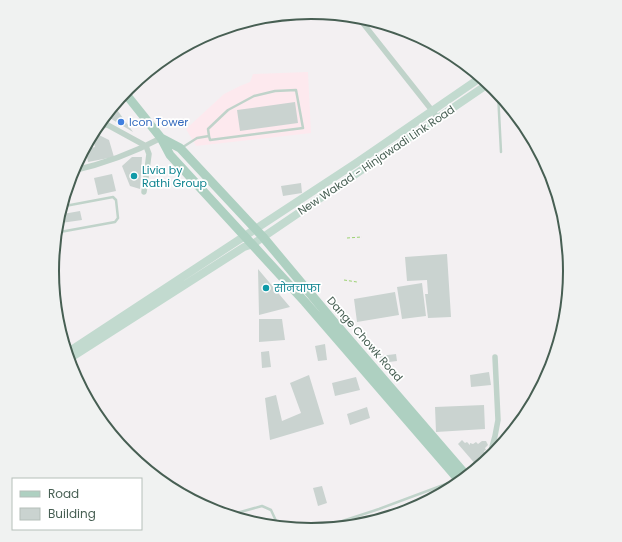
<svg xmlns="http://www.w3.org/2000/svg" width="622" height="542" viewBox="0 0 622 542" font-family="Poppins,'Noto Sans Devanagari',sans-serif">
<style>
.commercial{fill:#fde9ee}
.building{fill:#cad3d0}
.lines{fill:none;stroke-linecap:round;stroke-linejoin:round}
.path{stroke:#9cd272;stroke-width:1;stroke-dasharray:3 2;stroke-linecap:butt}
.lane{stroke:#c0d3ca;stroke-width:2.5}
.street{stroke:#c0d3ca;stroke-width:5.5}
.secondary{stroke:#c2dacf;stroke-width:8}
.primary{stroke:#aed0c1;stroke-width:9}
.shop-dot{fill:#3f7fe0;stroke:#fff;stroke-width:1.5}
.culture-dot{fill:#0f9aa8;stroke:#fff;stroke-width:1.5}
.labels{text-anchor:middle;stroke-width:3.5;stroke-linejoin:round;paint-order:stroke}
.shop-label{font-size:11px;fill:#366cbe;stroke:#fff;text-anchor:start}
.street-label{font-size:11px;fill:#475f53;stroke:#fff}
.culture-label{font-size:11px;fill:#0d838f;stroke:#fff;text-anchor:start}
.rim{fill:none;stroke:#475f53;stroke-width:2}
</style>
<rect width="100%" height="100%" fill="#f3f0f2"/>
<path class="commercial" d="M308,72L311,133L196,146L186,129L224,94L240,86L250,82L253,74Z"/>
<path class="building" d="M295,102L298,123L240,131L237,110Z
M115,107L133,132L108,117Z
M97,134L109,140L114,157L88,162L86,151L87,149L95,147L93,140Z
M132,157H142L140,189L130,186L122,166Z
M112,174L116,191L98,195L94,178Z
M301,183L302,193L283,196L281,186Z
M80,211L82,220L61,223L63,214Z
M447,254L451,317L428,318L425,294H428L427,280L407,281L405,257Z
M258,269L290,307L259,315Z
M422,283L426,316L402,319L397,287Z
M395,292L399,315L357,322L354,299Z
M259,319H282L285,340L259,342Z
M325,344L327,360L318,361L315,346Z
M269,351L271,367L262,368L261,352Z
M396,354L397,361L381,363L380,356Z
M489,372L491,385L471,387L470,375Z
M309,375L324,424L270,440L265,398L276,395L282,421L301,413L290,383Z
M356,377L360,390L335,396L332,383Z
M484,405L485,429L436,432L435,407Z
M367,407L370,418L350,425L347,414Z
M462,440L465,443L467,442L470,445V443L473,444L476,442L478,444L482,441H486L488,445L485,448L486,450L484,451L485,453L483,455L485,457L480,460L482,462L477,466L458,444Z
M322,486L327,503L318,506L313,488Z
M360,517L361,520L356,521L355,518Z"/>
<g class="lines">
<path class="path" d="M347,238L362,237
M344,280L357,282"/>
<path class="lane" d="M498,93L501,152
M101,129L107,126
M183,147L197,138L209,136L208,129L228,110L254,96L275,91L296,90L303,128L210,140L209,136
M60,232L115,222L118,218L116,200L113,197L65,206
M233,514L262,506L271,510L277,523
M321,528L379,509L454,481"/>
<path class="street" d="M362,22L438,118
M104,123L146,146L149,154L144,192
M72,171C103,164 133,153 161,138
M489,458L495,436L498,420L495,357"/>
<path class="secondary" d="M68,352L356,163L480,78
M69,359L244,247L253,244L488,84"/>
<path class="primary" d="M125,93L161,138L170,155L305,302L458,479
M161,138L180,148L263,237L334,322L465,474"/>
</g>
<circle class="shop-dot" cx="121" cy="122" r="4"/>
<g class="culture-dot">
<circle cx="134" cy="176" r="4"/>
<circle cx="266" cy="288" r="4"/>
</g>
<g class="labels">
<g class="shop-label">
<text x="129" y="126">Icon Tower</text>
</g>
<g class="street-label">
<text transform="translate(376 160) rotate(-34)" y="4">New Wakad - Hinjawadi Link Road</text>
<text transform="translate(365 339) rotate(49)" y="4">Dange Chowk Road</text>
</g>
<g class="culture-label">
<text x="142" y="174">Livia by<tspan x="142" dy="13">Rathi Group</tspan></text>
<text x="274" y="292">सोनचाफा</text>
</g>
</g>
<path d="M0 0H622V542H0ZM59 271a252 252 0 1 1 504 0a252 252 0 1 1-504 0Z" fill="#f0f2f1" fill-rule="evenodd"/>
<path class="rim" d="M59 271a252 252 0 1 1 504 0a252 252 0 1 1-504 0Z"/>
<rect x="12" y="478" width="130" height="52" fill="#ffffff" stroke="#b5bfba"/>
<rect x="20" y="491" width="20" height="6" fill="#aed0c1" stroke="#b5bfba"/>
<text x="48" y="498" font-size="12" fill="#475f53">Road</text>
<rect x="20" y="508" width="20" height="12" fill="#cad3d0" stroke="#b5bfba"/>
<text x="48" y="518" font-size="12" fill="#475f53">Building</text>
</svg>
